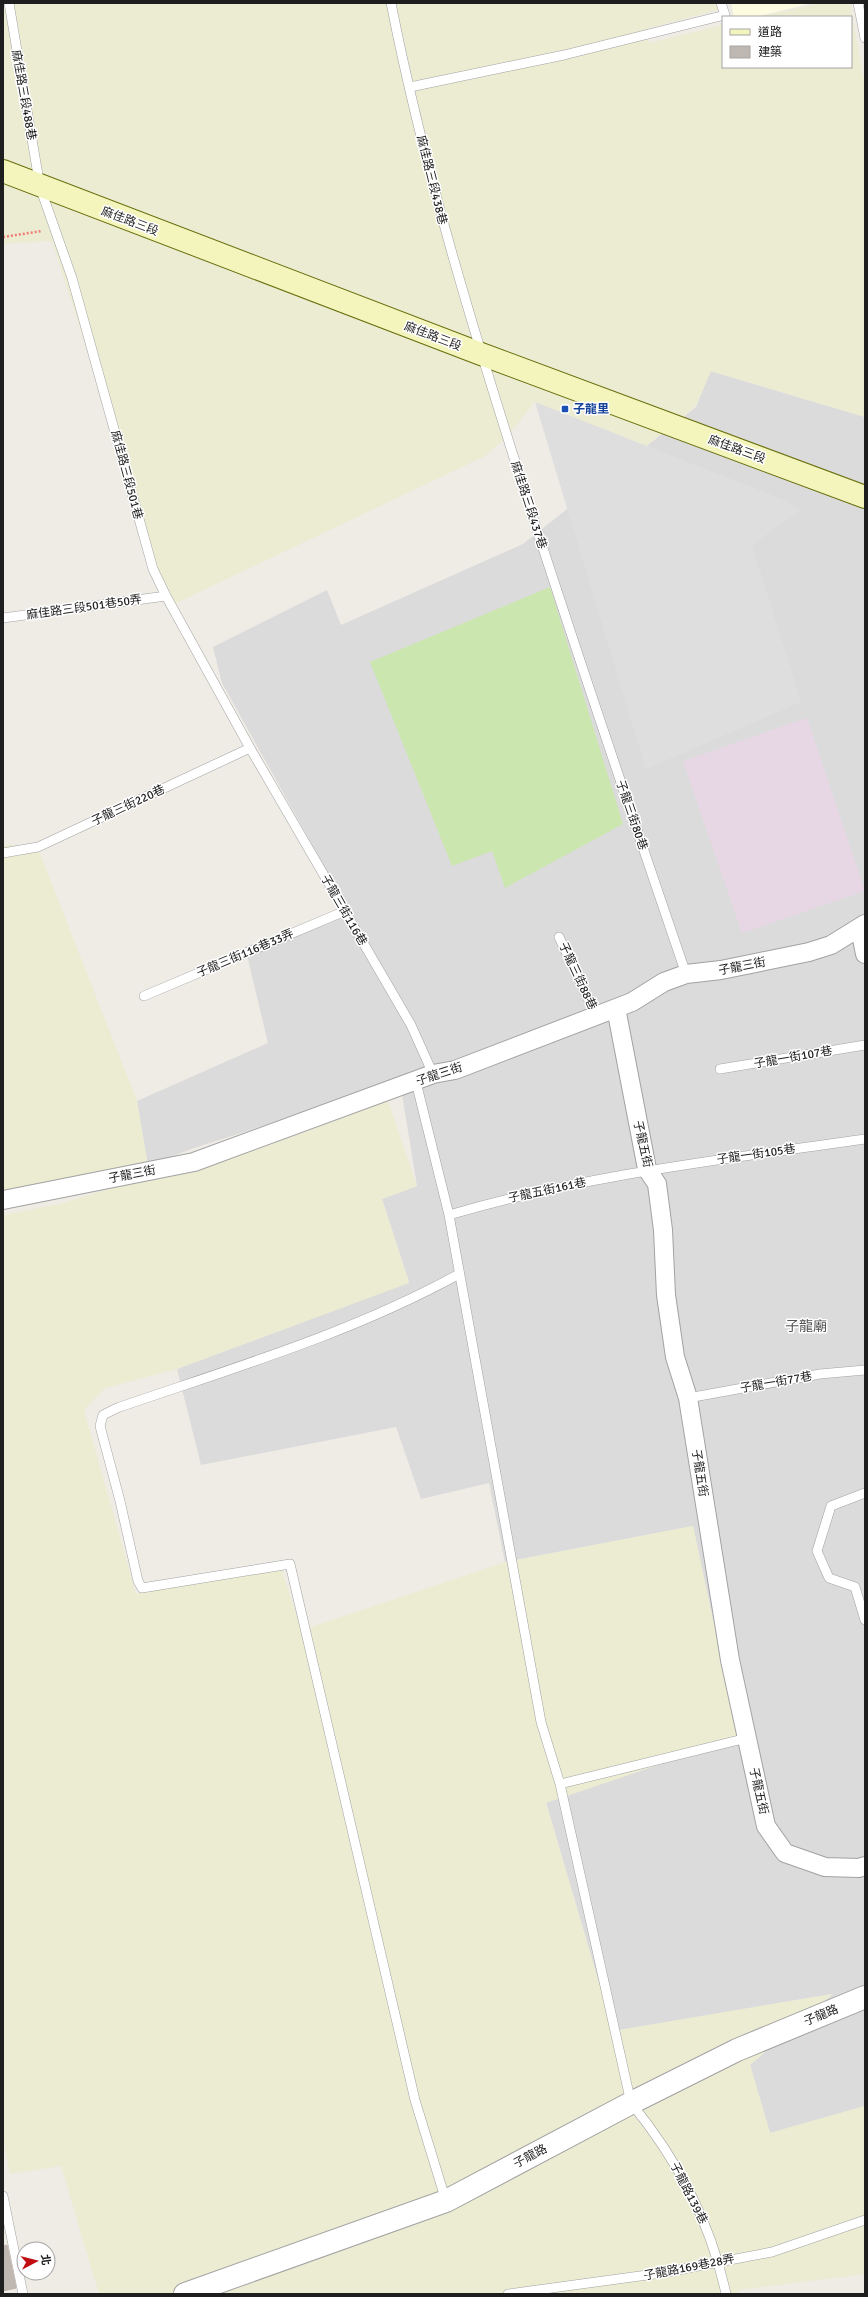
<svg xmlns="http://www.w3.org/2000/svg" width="868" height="2297" viewBox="0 0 868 2297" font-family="Signika,'Noto Sans TC',sans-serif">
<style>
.residential{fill:#dcdbdb}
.industrial{fill:#e7d7e5}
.education{fill:#fdfce0}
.farmland{fill:#ebecd2}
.grass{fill:#cbe6ae}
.parking{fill:#dedede}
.building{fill:#bfb7b2;stroke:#bfb2a8}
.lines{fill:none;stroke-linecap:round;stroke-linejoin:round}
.service-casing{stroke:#a2a2a2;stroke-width:10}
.minor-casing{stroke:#a2a2a2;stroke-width:20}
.tertiary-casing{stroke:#a2a2a2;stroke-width:24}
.secondary-casing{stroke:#686f0c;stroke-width:24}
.path{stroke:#f17d74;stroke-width:2.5;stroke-dasharray:2 2;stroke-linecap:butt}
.service{stroke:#fff;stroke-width:9}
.minor{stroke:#fff;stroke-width:18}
.tertiary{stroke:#fff;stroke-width:22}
.secondary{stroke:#f4f5bc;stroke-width:22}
.transit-dot{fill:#1a4fb4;stroke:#fff;stroke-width:1.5}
.labels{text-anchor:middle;stroke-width:3;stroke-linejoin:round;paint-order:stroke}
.street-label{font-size:12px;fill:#1e1e1e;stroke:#fff}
.transit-label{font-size:12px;font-weight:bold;fill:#164399;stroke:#fff;text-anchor:start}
.quarter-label{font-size:14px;fill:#515151;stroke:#fff}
</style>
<rect width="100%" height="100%" fill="#efebe5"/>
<path class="residential" d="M710,371L865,417V2106L770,2133L750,2065L832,1994L613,2031L546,1802L738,1738L693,1526L505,1562L489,1483L421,1499L396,1427L201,1465L177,1369L409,1282L382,1199L417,1186L400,1082L191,1149L148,1166L137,1101L268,1043L245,947L348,909L222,683L213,647L327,590L341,625L523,544L696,407Z"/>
<path class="industrial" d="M807,718L865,891L742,933L683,761Z"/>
<path class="education" d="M731,3H813L755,17H734Z"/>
<path class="farmland" d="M3,3H716L718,10L645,29L649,43L723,25V67H851V17H757L822,3H850L865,86V417L711,371L696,406L646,446L535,402L507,437L485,456L170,606L52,241L3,244Z
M3,845L37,846L137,1101L148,1166L3,1195Z
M388,1101L417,1186L382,1199L409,1283L177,1369L105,1388L84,1410L136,1594L280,1566L302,1630L505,1562L693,1526L738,1738L546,1803L613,2031L833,1994L750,2065L770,2133L865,2106V2274L738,2290L739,2294H99L61,2166L10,2174L3,2137V1215L59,1204L146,1178L209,1167Z"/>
<path class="grass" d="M550,587L623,824L505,888L492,851L452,866L370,662Z"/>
<path class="parking" d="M535,402L782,499L800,510L752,545L801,702L646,769Z"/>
<path class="building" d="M7,2245L16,2288L3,2291V2246Z"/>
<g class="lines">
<g class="service-casing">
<path id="service" d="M9,3L40,187L72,278L153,569L166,596L250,748L411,1025L433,1074
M391,3C423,165 471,323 521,480C574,646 630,810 686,974
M858,3L865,38
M410,87L564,55L725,15L721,3
M3,618L166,596
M3,853L38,847L250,748
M559,937L596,1015
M144,996L345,911
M720,1069L865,1045
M416,1082L449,1215L541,1722L560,1784L631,2103C677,2159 711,2223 726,2294
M449,1215C585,1175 725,1159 865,1139
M688,1398L820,1374L865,1370
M865,1620L855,1587L829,1578L817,1551L831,1506L865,1493
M560,1784L747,1738
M3,2196L23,2294
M446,2201L415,2100L290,1564L142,1588L138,1581L120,1501L100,1426L103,1415L117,1408C233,1368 352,1333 459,1274
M508,2294L662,2273L772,2252L865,2220"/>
</g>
<g class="minor-casing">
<path id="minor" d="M860,928L865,954
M616,1008L647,1169L657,1184L663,1230L666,1295L675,1357L688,1398L730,1660L766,1826L785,1853L825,1867L859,1868L865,1866
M3,1200L194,1162L433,1074L455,1070L632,1002L664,982L686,974L721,970L809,952L831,945L865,924"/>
</g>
<g class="tertiary-casing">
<path id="tertiary" d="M185,2294L446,2201L631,2103L737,2050L865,1997"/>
</g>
<g class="secondary-casing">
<path id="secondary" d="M3,171L481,354L865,497"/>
</g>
<path class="path" d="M3,237L42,231"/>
<use href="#service" class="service"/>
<use href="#minor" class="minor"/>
<use href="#tertiary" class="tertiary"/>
<use href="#secondary" class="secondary"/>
</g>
<rect class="transit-dot" x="561" y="405" width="8" height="8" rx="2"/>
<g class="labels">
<g class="street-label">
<text transform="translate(24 95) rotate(80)" y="4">麻佳路三段488巷</text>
<text transform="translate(432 180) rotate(76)" y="4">麻佳路三段438巷</text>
<text transform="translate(130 221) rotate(21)" y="4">麻佳路三段</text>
<text transform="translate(433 336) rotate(21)" y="4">麻佳路三段</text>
<text transform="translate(737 449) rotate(20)" y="4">麻佳路三段</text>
<text transform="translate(127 475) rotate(75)" y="4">麻佳路三段501巷</text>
<text transform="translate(529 505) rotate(72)" y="4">麻佳路三段437巷</text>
<text transform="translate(84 607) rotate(-8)" y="4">麻佳路三段501巷50弄</text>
<text transform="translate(128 805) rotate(-25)" y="4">子龍三街220巷</text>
<text transform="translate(632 815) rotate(71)" y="4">子龍三街80巷</text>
<text transform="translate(344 910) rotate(60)" y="4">子龍三街116巷</text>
<text transform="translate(245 953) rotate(-23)" y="4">子龍三街116巷33弄</text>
<text transform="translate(742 966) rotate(-11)" y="4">子龍三街</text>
<text transform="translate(578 976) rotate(65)" y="4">子龍三街88巷</text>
<text transform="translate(793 1057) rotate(-10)" y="4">子龍一街107巷</text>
<text transform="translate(439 1074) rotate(-18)" y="4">子龍三街</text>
<text transform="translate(643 1144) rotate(77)" y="4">子龍五街</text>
<text transform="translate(756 1154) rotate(-8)" y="4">子龍一街105巷</text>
<text transform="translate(132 1174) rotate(-11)" y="4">子龍三街</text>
<text transform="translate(547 1190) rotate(-12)" y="4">子龍五街161巷</text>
<text transform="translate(776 1382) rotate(-10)" y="4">子龍一街77巷</text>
<text transform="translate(700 1473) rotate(81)" y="4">子龍五街</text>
<text transform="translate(759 1791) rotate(77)" y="4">子龍五街</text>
<text transform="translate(821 2015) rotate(-22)" y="4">子龍路</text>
<text transform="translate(530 2156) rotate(-28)" y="4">子龍路</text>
<text transform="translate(689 2193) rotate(63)" y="4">子龍路139巷</text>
<text transform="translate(689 2267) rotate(-11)" y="4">子龍路169巷28弄</text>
</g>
<g class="transit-label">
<text x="573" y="413">子龍里</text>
</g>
<g class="quarter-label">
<text x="806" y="1331">子龍廟</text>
</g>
</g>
<rect width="868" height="2297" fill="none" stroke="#1e1e1e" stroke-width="8"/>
<rect x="722" y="16" width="130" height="52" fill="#ffffff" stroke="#a5a5a5"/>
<rect x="730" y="29" width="20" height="6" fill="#f4f5bc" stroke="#a5a5a5"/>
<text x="758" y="36" font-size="12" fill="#1e1e1e">道路</text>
<rect x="730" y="46" width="20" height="12" fill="#bfb7b2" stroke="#a5a5a5"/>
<text x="758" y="56" font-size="12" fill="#1e1e1e">建築</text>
<g transform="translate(36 2261) rotate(83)"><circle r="19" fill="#ffffff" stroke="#a5a5a5"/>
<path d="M0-3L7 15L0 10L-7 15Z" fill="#c00d12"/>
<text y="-6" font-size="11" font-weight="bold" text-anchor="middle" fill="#1e1e1e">北</text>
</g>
</svg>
